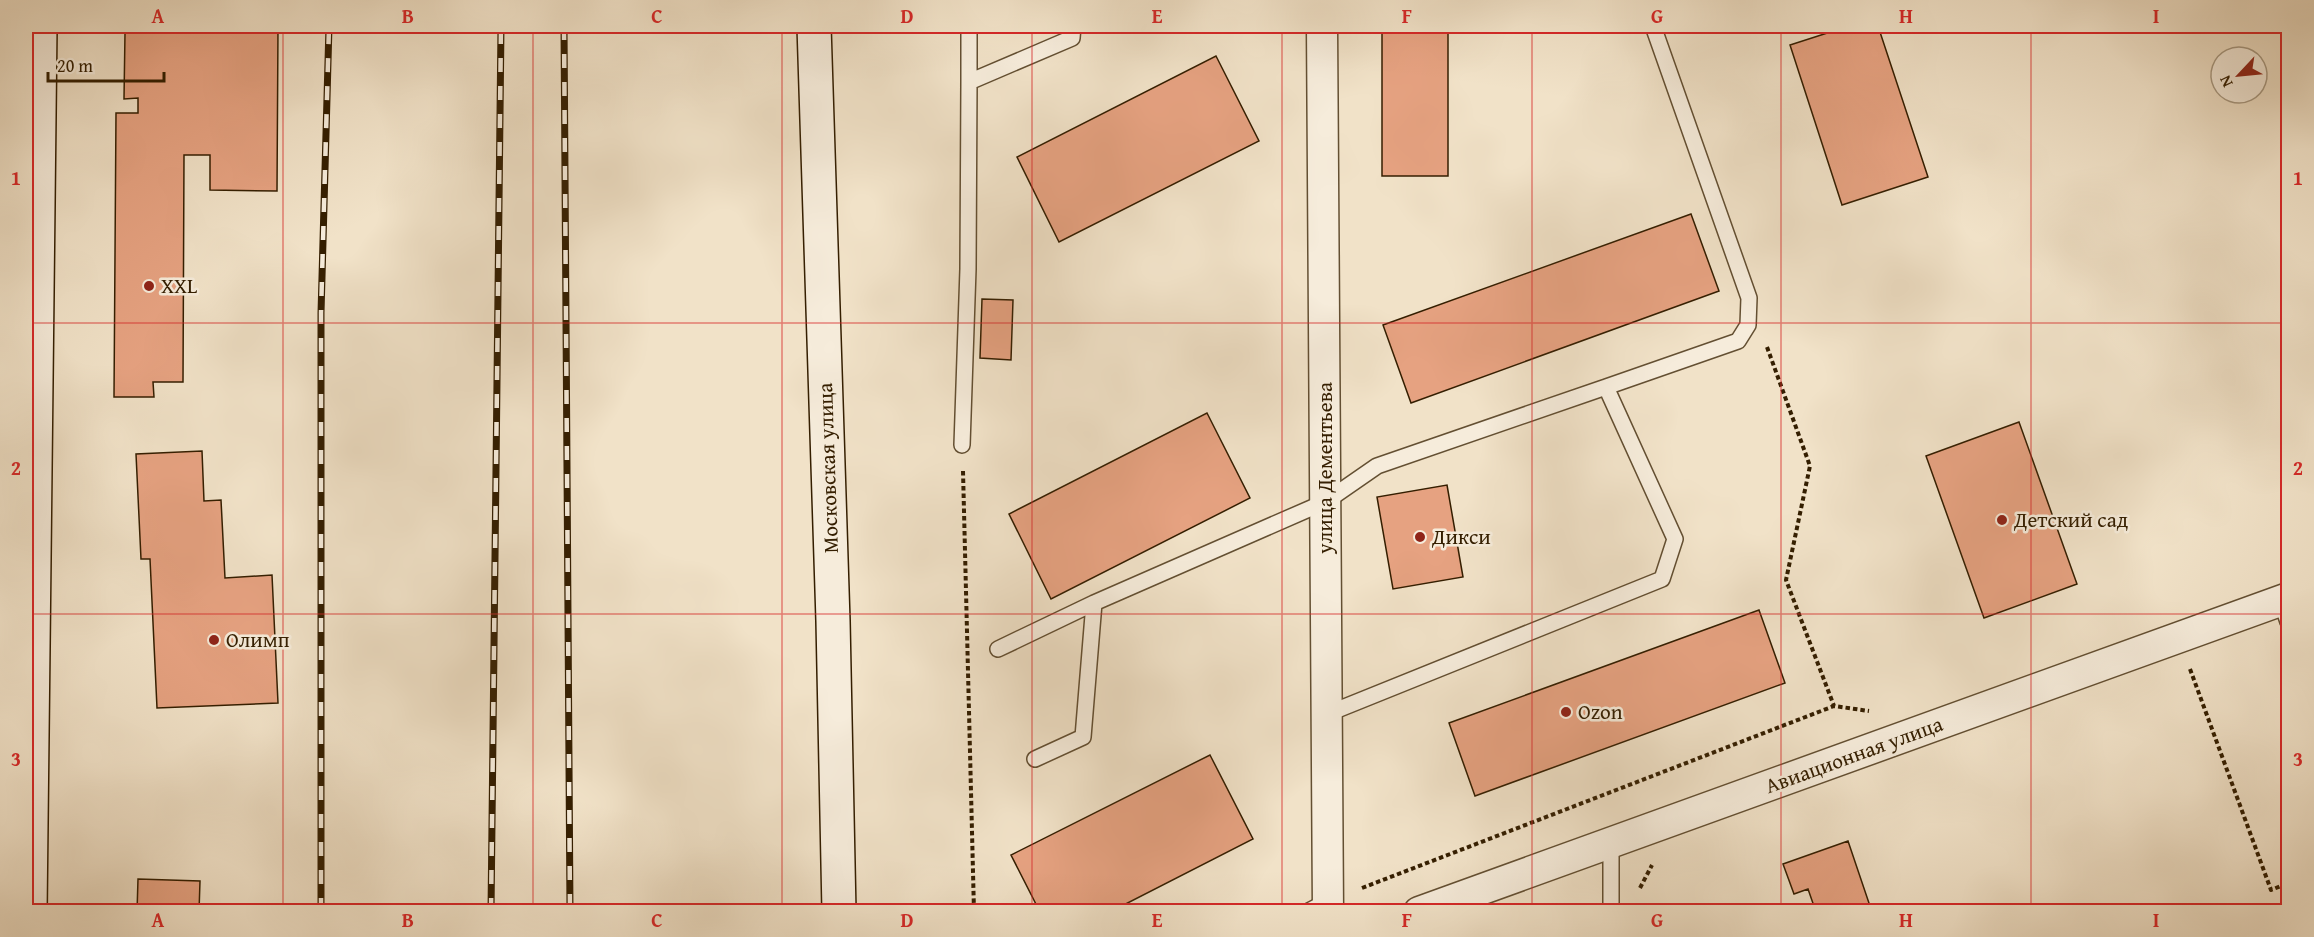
<svg xmlns="http://www.w3.org/2000/svg" width="2314" height="937" viewBox="0 0 2314 937" font-family="'Gentium Book Plus',serif">
<style>
.building{fill:#e6a281;stroke:#341e00;stroke-width:1.5}
.lines{fill:none;stroke-linecap:round;stroke-linejoin:round}
.lane-casing{stroke:#634f32;stroke-width:18}
.street-casing{stroke:#634f32;stroke-width:33}
.secondary-casing{stroke:#341e00;stroke-width:36}
.path{stroke:#341e00;stroke-width:4;stroke-dasharray:4.5 3;stroke-linecap:butt}
.lane{stroke:#f6ecdb;stroke-width:15}
.street{stroke:#f6ecdb;stroke-width:30}
.secondary{stroke:#f6ecdb;stroke-width:33}
.rail-casing{stroke:#341e00;stroke-width:7}
.rail{stroke:#f6ecdb;stroke-width:4.5;stroke-dasharray:14;stroke-linecap:butt}
.grid{fill:none;stroke:#d62828;stroke-width:1.5;stroke-opacity:0.55}
.poi-dot{fill:#8f2418;stroke:#f6ecdb;stroke-width:2}
.labels{text-anchor:middle;stroke-width:5;stroke-linejoin:round;paint-order:stroke}
.poi-label{font-size:21px;fill:#341e00;stroke:#f6ecdb;text-anchor:start}
.street-label{font-size:21px;fill:#341e00;stroke:#f6ecdb}
.neatline{fill:none;stroke:#d62828;stroke-width:2}
.grid-label{font-size:20px;text-anchor:middle;font-weight:bold;fill:#d62828}
</style>
<rect width="100%" height="100%" fill="#f1e2c8"/>
<filter id="stains"><feTurbulence type="fractalNoise" baseFrequency=".00333" numOctaves="4"/><feColorMatrix values="0 0 0 0 .2 0 0 0 0 .09 0 0 0 0 .02 0 0 0 .5 -.17"/></filter>
<radialGradient id="worn" r=".72"><stop offset=".6" stop-color="#630" stop-opacity="0"/><stop offset="1" stop-color="#630" stop-opacity=".3"/></radialGradient>
<path class="building" d="M188,26H278L277,191L210,190V155H184L183,382H153L154,397H114L116,113H138V98L124,99L125,33H188Z
M1382,26H1448V176H1382Z
M1849,26H1878L1928,177L1842,205L1790,45Z
M1216,56L1259,141L1059,242L1017,157Z
M1691,214L1719,291L1411,403L1383,325Z
M982,299L1013,300L1011,360L980,358Z
M1207,413L1250,498L1051,599L1009,514Z
M2019,422L2077,584L1984,618L1926,456Z
M202,451L204,501L221,500L225,578L272,575L278,703L157,708L150,559H141L136,454Z
M1447,485L1463,577L1393,589L1377,497Z
M1759,610L1785,683L1475,796L1449,723Z
M1210,755L1253,839L1110,912H1040L1011,855Z
M1848,841L1872,912H1816L1808,889L1794,894L1783,864Z
M138,879L200,881L199,912H137Z"/>
<g class="lines">
<g class="lane-casing">
<path id="lane" d="M969,26V82
M1606,387L1738,341L1748,325L1749,298L1653,26
M962,445L968,269L969,82L1072,38L1073,26
M2281,601L2288,622
M998,649L1094,603
M1035,759L1083,737L1094,603L1325,502L1377,466L1606,387L1675,539L1662,579L1327,714
M1307,912L1328,901
M1611,912V842"/>
</g>
<g class="street-casing">
<path id="street" d="M1322,26L1328,912
M1419,912L2288,598"/>
</g>
<g class="secondary-casing">
<path id="secondary" d="M814,26L833,621L839,912
M30,912L40,26"/>
</g>
<path class="path" d="M1767,347L1810,466L1786,580L1834,706
M963,471L974,912
M2190,669L2271,890L2288,883
M1362,888L1834,706L1869,711
M1640,888L1652,865"/>
<use href="#lane" class="lane"/>
<use href="#street" class="street"/>
<use href="#secondary" class="secondary"/>
<g class="rail-casing">
<path id="rail" d="M564,26L570,912
M321,912V313L329,26
M491,912L501,26"/>
</g>
<use href="#rail" class="rail"/>
</g>
<path class="grid" d="M283,26V912M533,26V912M782,26V912M1032,26V912M1282,26V912M1532,26V912M1781,26V912M2031,26V912M26,323H2288M26,614H2288"/>
<g class="poi-dot">
<circle cx="149" cy="286" r="6"/>
<circle cx="2002" cy="520" r="6"/>
<circle cx="1420" cy="537" r="6"/>
<circle cx="214" cy="640" r="6"/>
<circle cx="1566" cy="712" r="6"/>
</g>
<g class="labels">
<g class="poi-label">
<text x="161" y="293">XXL</text>
<text x="2014" y="527">Детский сад</text>
<text x="1432" y="544">Дикси</text>
<text x="226" y="647">Олимп</text>
<text x="1578" y="719">Ozon</text>
</g>
<g class="street-label">
<text transform="translate(828 468) rotate(-92)" y="7">Московская улица</text>
<text transform="translate(1325 468) rotate(-90)" y="7">улица Дементьева</text>
<text transform="translate(1854 755) rotate(-20)" y="7">Авиационная улица</text>
</g>
</g>
<rect width="2314" height="937" fill="none" stroke="#f1e2c8" stroke-width="66"/>
<g transform="translate(2239 75) rotate(244)"><circle r="28" fill="#f6ecdb" stroke="#a89a83" stroke-width="1.5"/>
<path d="M0-4.5L10 22L0 15L-10 22Z" fill="#8f2418"/>
<text y="-9" font-size="16" font-weight="bold" text-anchor="middle" fill="#341e00">N</text>
</g>
<path d="M48 72v9h116v-9" fill="none" stroke="#341e00" stroke-width="3"/>
<text x="57" y="72" font-size="18" fill="#341e00" stroke="#f6ecdb" stroke-width="4.5" paint-order="stroke">20 m</text>
<rect x="33" y="33" width="2248" height="871" class="neatline"/>
<g class="grid-label">
<text x="158" y="23">A</text>
<text x="408" y="23">B</text>
<text x="657" y="23">C</text>
<text x="907" y="23">D</text>
<text x="1157" y="23">E</text>
<text x="1407" y="23">F</text>
<text x="1657" y="23">G</text>
<text x="1906" y="23">H</text>
<text x="2156" y="23">I</text>
<text x="16" y="185">1</text>
<text x="2298" y="185">1</text>
<text x="16" y="475">2</text>
<text x="2298" y="475">2</text>
<text x="16" y="766">3</text>
<text x="2298" y="766">3</text>
<text x="158" y="927">A</text>
<text x="408" y="927">B</text>
<text x="657" y="927">C</text>
<text x="907" y="927">D</text>
<text x="1157" y="927">E</text>
<text x="1407" y="927">F</text>
<text x="1657" y="927">G</text>
<text x="1906" y="927">H</text>
<text x="2156" y="927">I</text>
</g>
<rect width="100%" height="100%" filter="url(#stains)"/>
<rect width="100%" height="100%" fill="url(#worn)"/>
</svg>
